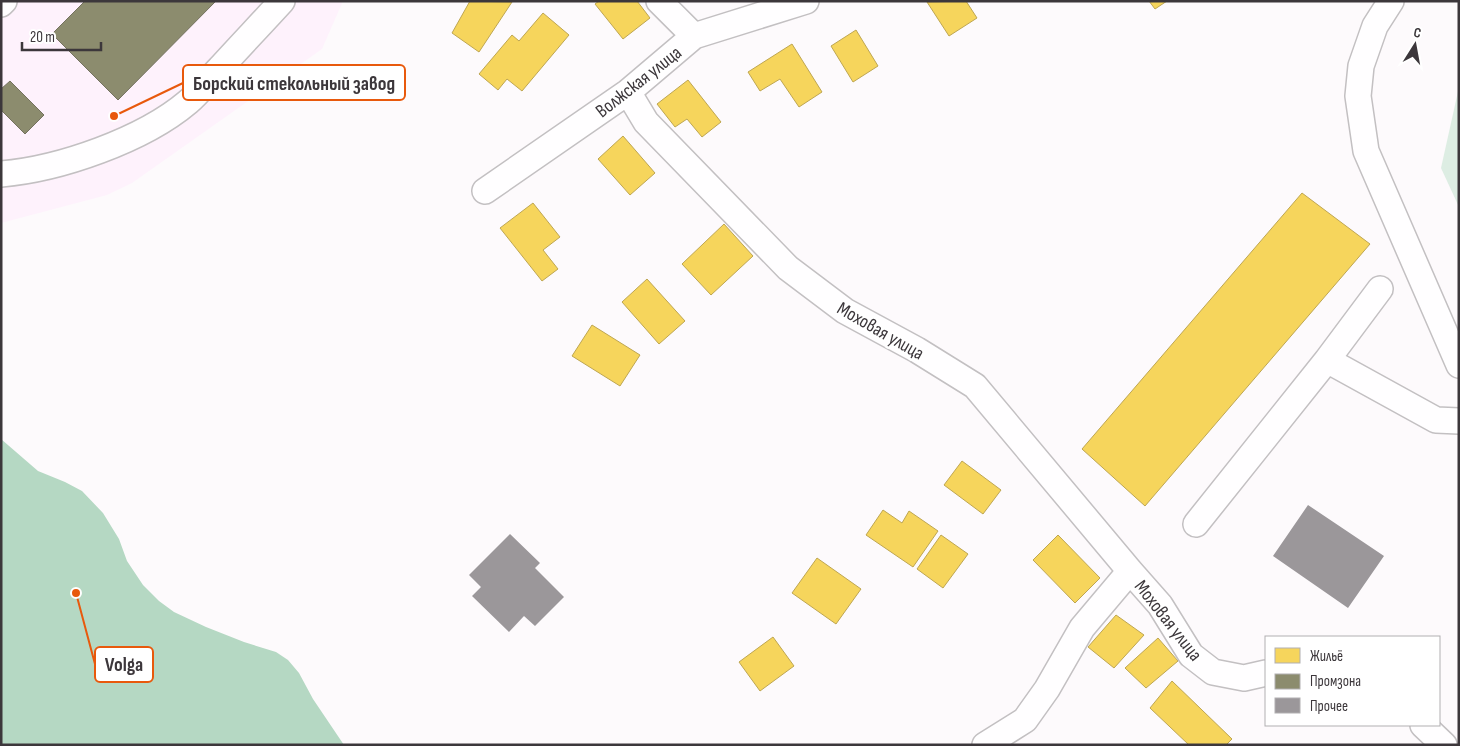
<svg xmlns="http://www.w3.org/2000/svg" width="1460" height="746" viewBox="0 0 1460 746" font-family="'Sofia Sans Condensed',sans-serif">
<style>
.built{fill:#fef2fc}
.green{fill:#ddede3}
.water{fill:#b5d8c3}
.homes{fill:#f6d55c;stroke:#bea652}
.industry{fill:#8c8c6e;stroke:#74725f}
.building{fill:#9b979a}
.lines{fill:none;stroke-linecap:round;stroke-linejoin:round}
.minor-casing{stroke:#c3c0c2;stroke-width:28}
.minor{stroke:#fffeff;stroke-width:25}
.labels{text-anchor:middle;stroke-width:5;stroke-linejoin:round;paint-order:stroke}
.street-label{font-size:19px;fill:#3c373b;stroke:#fff}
.leader{fill:none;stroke:#e8590c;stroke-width:2}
.callout-dot{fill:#e8590c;stroke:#fff;stroke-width:2}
.callout{fill:#fff;stroke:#e8590c;stroke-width:2}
.callout-label{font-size:20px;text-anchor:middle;font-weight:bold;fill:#3c373b}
</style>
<rect width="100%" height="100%" fill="#fdfafc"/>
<path class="built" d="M1,1H343L322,49L132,183L107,195L1,223Z"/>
<path class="green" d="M1459,87V207L1441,168Z"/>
<path class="water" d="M1,439L38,471L65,482L82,491L103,513L119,539L127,561L143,585L159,601L174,612L206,627L244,642L276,652L288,660L299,673L313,699L344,745H1Z"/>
<path class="homes" d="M470,1L512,2L479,52L452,33Z
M599,1H637L650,18L623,39L595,4Z
M966,1L977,18L949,36L927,2Z
M1149,1H1167L1155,9Z
M543,13L569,35L522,91L507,79L498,90L479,74L512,35L519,41Z
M856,30L878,66L853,82L831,46Z
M792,44L822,92L799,107L780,79L760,91L748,72Z
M688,80L721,122L702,137L687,119L675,127L657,104Z
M623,136L655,173L630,195L598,159Z
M1302,193L1370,244L1145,506L1082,449Z
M533,203L560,237L543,250L558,269L542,281L500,228Z
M724,224L753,256L711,295L682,264Z
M647,279L685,321L659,344L622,302Z
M592,325L640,355L620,386L572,356Z
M962,461L1001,490L983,514L944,485Z
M883,510L902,523L909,511L938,531L913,567L866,535Z
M941,535L968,554L943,588L917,569Z
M1058,535L1100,578L1075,603L1033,560Z
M817,558L861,589L836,624L792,593Z
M1116,615L1144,635L1114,668L1088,647Z
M773,637L794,666L760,691L739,662Z
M1158,638L1178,661L1146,688L1125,668Z
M1172,681L1232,739L1226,745H1189L1150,708Z"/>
<path class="industry" d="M85,1H216L118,100L52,34Z
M10,81L44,115L25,134L1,110V89Z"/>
<path class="building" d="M1308,505L1384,556L1348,608L1273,556Z
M510,534L540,563L535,568L564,597L535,626L524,616L509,632L472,596L481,587L469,575Z"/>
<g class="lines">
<g class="minor-casing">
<path id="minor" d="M659,1L694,36
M1391,1L1375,26L1361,66L1358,96L1366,151L1459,365
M1,4L4,1
M628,92L646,122L788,268L845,311L917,350L975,386L1130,571L1160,605L1191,655L1213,672L1244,678L1266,673
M1,174C60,169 143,140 188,102C200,92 209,79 220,68C240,46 261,24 282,1
M485,191L628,92L694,36L806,1
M1327,360L1380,289
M1196,524L1327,360L1436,420L1459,421
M1423,725L1444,745
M985,745L1025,720L1047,689L1082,628L1130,571"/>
</g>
<use href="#minor" class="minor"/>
</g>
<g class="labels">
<g class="street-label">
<text transform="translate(638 81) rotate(-38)" y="7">Волжская улица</text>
<text transform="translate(881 330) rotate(30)" y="7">Моховая улица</text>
<text transform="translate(1169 620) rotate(52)" y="7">Моховая улица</text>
</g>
</g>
<path class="leader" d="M114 116L183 83M76 593L95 664"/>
<g class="callout-dot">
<circle cx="114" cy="116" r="5"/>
<circle cx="76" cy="593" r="5"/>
</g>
<g class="callout">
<rect x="183" y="65" width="222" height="35" rx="5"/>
<rect x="95" y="647" width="58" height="35" rx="5"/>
</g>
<g class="callout-label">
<text x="294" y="90">Борский стекольный завод</text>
<text x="124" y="671">Volga</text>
</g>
<rect width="1460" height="746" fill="none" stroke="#3c373b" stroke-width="5"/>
<rect x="1265" y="636" width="175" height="90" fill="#ffffff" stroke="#b1afb1"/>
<rect x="1275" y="648" width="25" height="15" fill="#f6d55c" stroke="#b1afb1"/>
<text x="1310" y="661" font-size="15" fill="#3c373b">Жильё</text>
<rect x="1275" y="674" width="25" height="15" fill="#8c8c6e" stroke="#b1afb1"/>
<text x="1310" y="686" font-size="15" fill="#3c373b">Промзона</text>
<rect x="1275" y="698" width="25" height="15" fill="#9b979a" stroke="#b1afb1"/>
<text x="1310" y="711" font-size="15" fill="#3c373b">Прочее</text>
<g transform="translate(1415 45) rotate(11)" stroke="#ffffff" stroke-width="4" paint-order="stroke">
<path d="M0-4L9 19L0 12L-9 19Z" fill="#3c373b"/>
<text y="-8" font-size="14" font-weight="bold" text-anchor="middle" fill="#3c373b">С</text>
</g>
<path d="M22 42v8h79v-8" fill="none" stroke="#3c373b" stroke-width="2.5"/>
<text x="30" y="42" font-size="15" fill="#3c373b" stroke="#ffffff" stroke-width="4" paint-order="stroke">20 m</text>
</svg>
